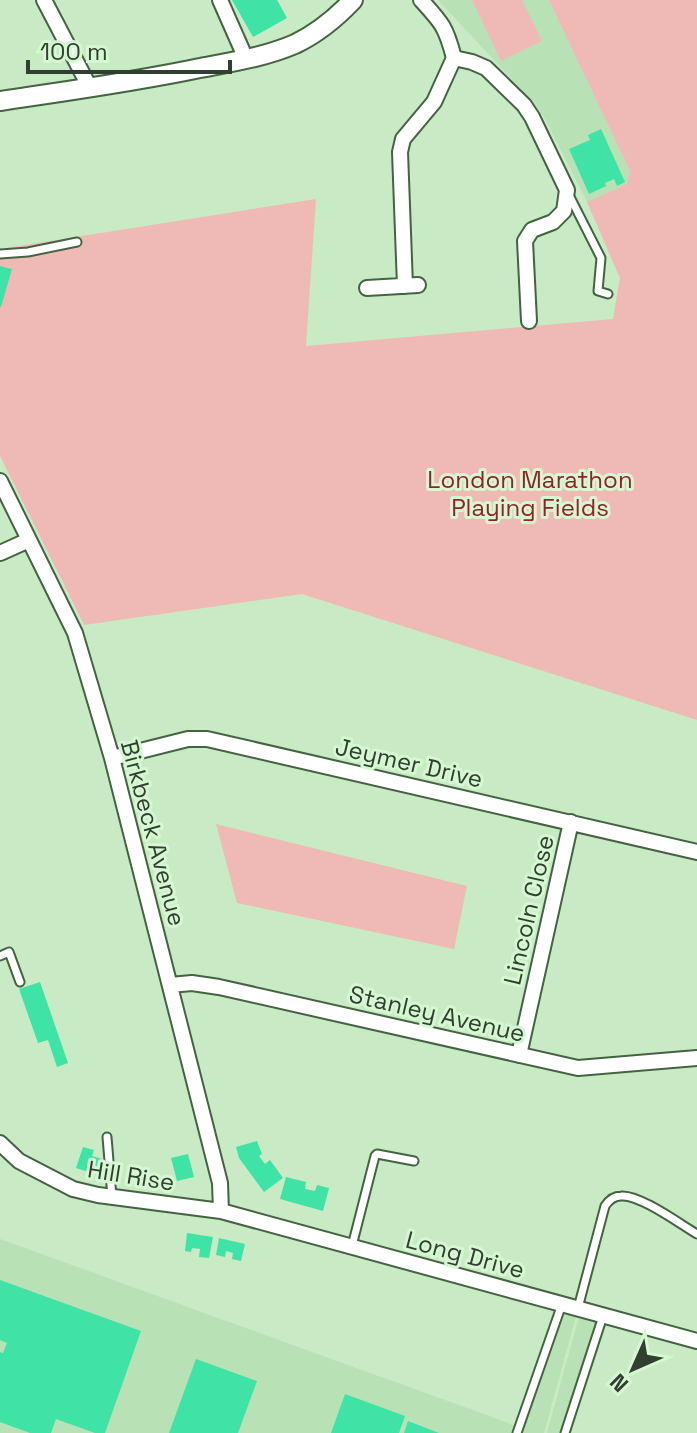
<svg xmlns="http://www.w3.org/2000/svg" width="697" height="1433" viewBox="0 0 697 1433" font-family="'Space Grotesk',sans-serif">
<style>
.built{fill:#b9e1b6}
.green{fill:#efbab6}
.building{fill:#3fe3a5}
.lines{fill:none;stroke-linecap:round;stroke-linejoin:round}
.service-casing{stroke:#456343;stroke-width:11}
.minor-casing{stroke:#456343;stroke-width:18}
.tertiary-casing{stroke:#456343;stroke-width:22}
.service{stroke:#fff;stroke-width:7}
.minor{stroke:#fff;stroke-width:14}
.tertiary{stroke:#fff;stroke-width:18}
.labels{text-anchor:middle;stroke-width:6;stroke-linejoin:round;paint-order:stroke}
.park-label{font-size:24px;fill:#942028;stroke:#d5f8d2}
.street-label{font-size:24px;fill:#313f30;stroke:#d5f8d2}
</style>
<rect width="100%" height="100%" fill="#c8eac5"/>
<path class="built" d="M438,0H697L613,319L620,278L587,202L544,117L536,105Z
M0,1239L514,1425L556,1307L577,1313L544,1433H0Z
M580,1313L603,1319L571,1433H547Z"/>
<path class="green" d="M472,0H522L542,41L501,61Z
M549,0H697V720L302,594L84,625L0,456V249L316,199L306,346L613,319L620,278L587,202L627,184L630,171Z
M216,824L467,886L454,949L237,903Z"/>
<path class="building" d="M232,0H277L287,18L253,37Z
M601,129L625,182L617,186L614,179L605,183L606,186L589,194L569,149L590,140L588,135Z
M0,266L12,269L1,307H0Z
M40,982L68,1063L57,1067L48,1040L38,1043L19,989Z
M257,1141L262,1154L259,1156L265,1164L270,1160L283,1178L264,1192L239,1158L236,1147Z
M83,1147L94,1150L92,1156L105,1160L107,1174L99,1172L98,1175L76,1168Z
M188,1154L194,1177L177,1181L171,1158Z
M286,1177L306,1182L305,1189L315,1191L317,1185L329,1188L323,1211L280,1199Z
M187,1233L213,1237L209,1258L199,1257L200,1249L192,1248L191,1252L185,1251Z
M219,1238L245,1244L241,1261L232,1259L233,1253L226,1251L225,1257L216,1255Z
M0,1280L141,1331L105,1433H95L56,1419L51,1433H30L0,1422V1352L3,1353L7,1343L0,1340Z
M196,1359L257,1381L238,1433H169Z
M345,1394L405,1416L399,1433H331Z
M408,1421L439,1433H404Z"/>
<g class="lines">
<g class="service-casing">
<path id="service" d="M569,195L601,258L598,291L608,294
M0,254L28,252L77,242
M0,956L9,952L20,982
M107,1137L112,1197
M352,1246L375,1156L377,1154L414,1161
M578,1308L605,1206C609,1200 614,1196 621,1196C639,1194 680,1224 697,1234
M517,1433L562,1304
M565,1433L603,1316"/>
</g>
<g class="minor-casing">
<path id="minor" d="M44,0L90,88
M220,0L246,59
M421,0C442,23 446,27 454,58L472,62L486,68L524,105L532,117L567,190L564,211L553,222L532,230L525,241L529,321
M405,286L400,152L403,139L434,102L454,58
M367,288L418,285
M0,481L75,633L112,758L220,1183L221,1211
M0,553L29,540
M112,758L188,739H207L697,852
M170,985L192,983L219,987L578,1068L697,1058
M519,1055L571,822
M0,1143L19,1161L73,1189L98,1195L221,1211L697,1341"/>
</g>
<g class="tertiary-casing">
<path id="tertiary" d="M0,101C67,91 134,82 200,68C232,62 265,57 295,44C318,33 336,18 353,0"/>
</g>
<use href="#service" class="service"/>
<use href="#minor" class="minor"/>
<use href="#tertiary" class="tertiary"/>
</g>
<g class="labels">
<g class="park-label">
<text x="530" y="488">London Marathon<tspan x="530" dy="28">Playing Fields</tspan></text>
</g>
<g class="street-label">
<text transform="translate(409 763) rotate(13)" y="8">Jeymer Drive</text>
<text transform="translate(153 833) rotate(75)" y="8">Birkbeck Avenue</text>
<text transform="translate(529 910) rotate(-77)" y="8">Lincoln Close</text>
<text transform="translate(437 1014) rotate(13)" y="8">Stanley Avenue</text>
<text transform="translate(131 1176) rotate(9)" y="8">Hill Rise</text>
<text transform="translate(465 1255) rotate(15)" y="8">Long Drive</text>
</g>
</g>
<g transform="translate(633 1369) rotate(225)" stroke="#d5f8d2" stroke-width="6" paint-order="stroke">
<path d="M0-6L14 30L0 20L-14 30Z" fill="#313f30"/>
<text y="-12" font-size="22" font-weight="bold" text-anchor="middle" fill="#313f30">N</text>
</g>
<path d="M28 60v12h202v-12" fill="none" stroke="#313f30" stroke-width="4"/>
<text x="40" y="60" font-size="24" fill="#313f30" stroke="#d5f8d2" stroke-width="6" paint-order="stroke">100 m</text>
</svg>
